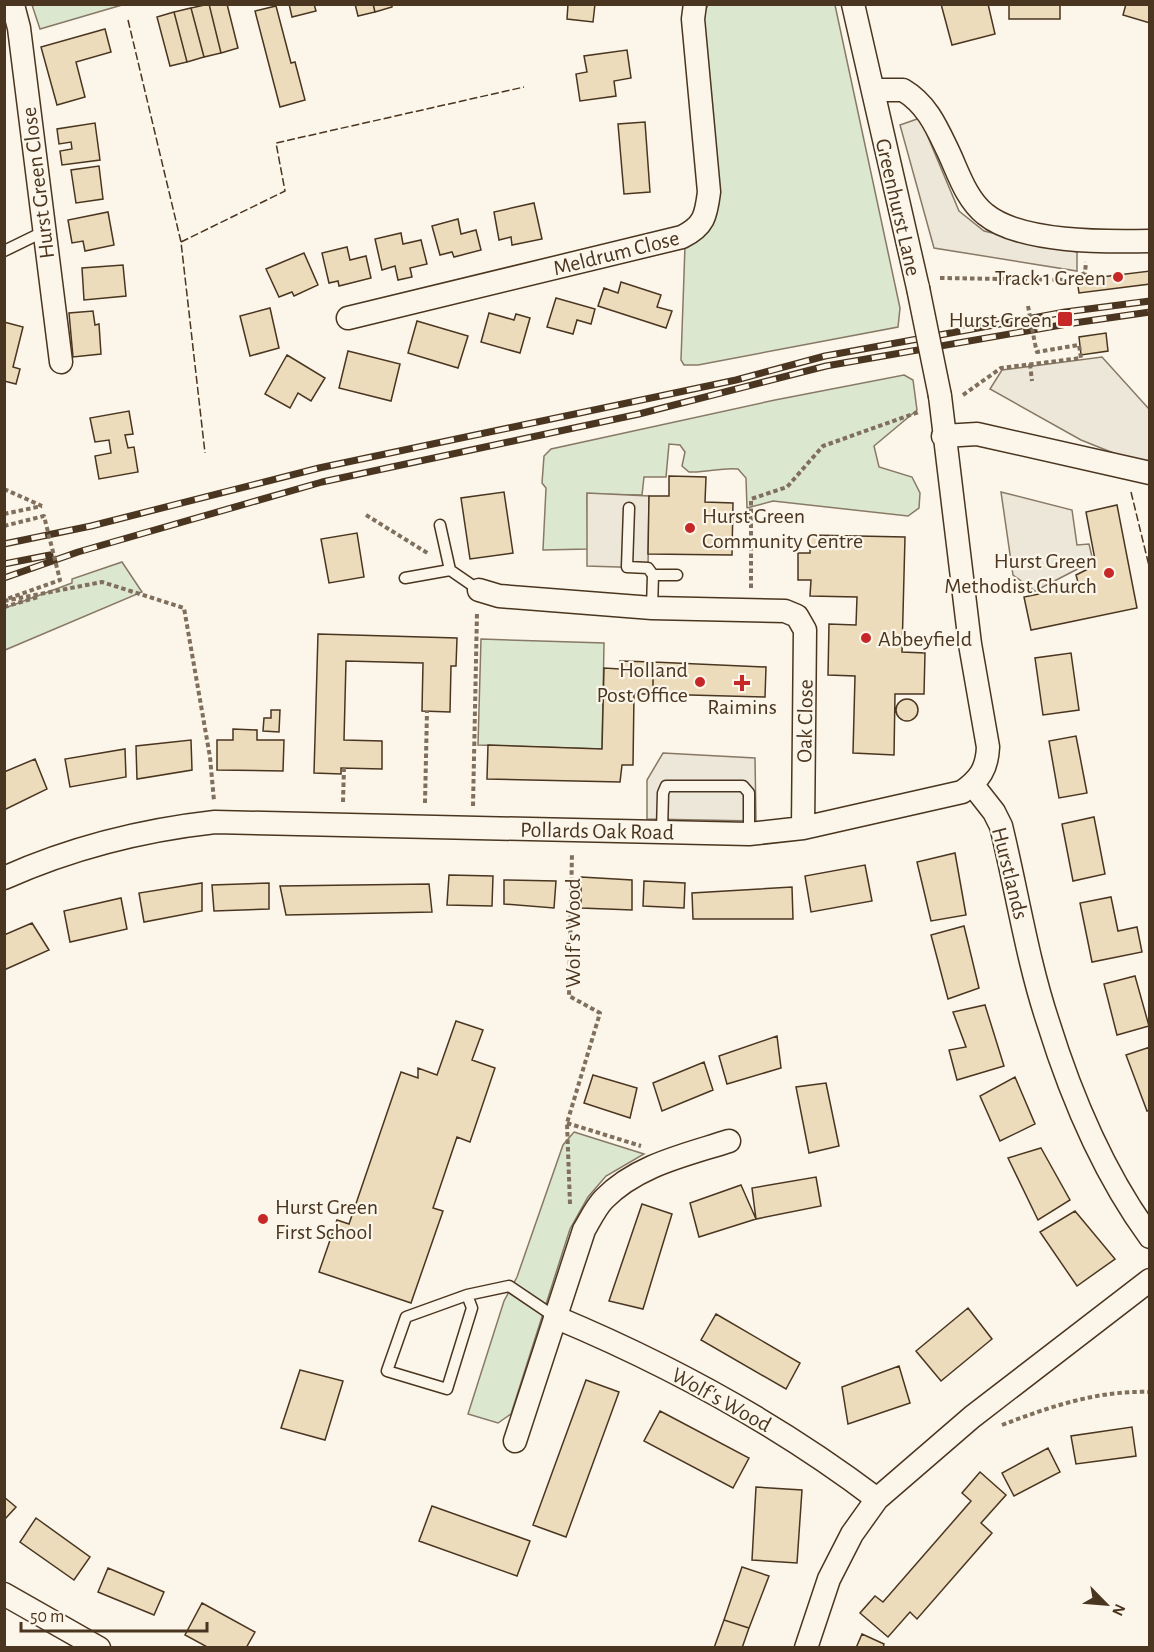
<svg xmlns="http://www.w3.org/2000/svg" width="1154" height="1652" viewBox="0 0 1154 1652" font-family="'Alegreya Sans',sans-serif">
<style>
.green{fill:#dce7d0;stroke:#887966;stroke-width:1.5}
.parking{fill:#ede7d9;stroke:#887966;stroke-width:1.5}
.building{fill:#ecdcbc;stroke:#4a3520;stroke-width:1.5}
.lines{fill:none;stroke-linecap:round;stroke-linejoin:round}
.lane-casing{stroke:#4a3520;stroke-width:13}
.street-casing{stroke:#4a3520;stroke-width:25}
.path{stroke:#7f6f5c;stroke-width:4;stroke-dasharray:4.5 3;stroke-linecap:butt}
.lane{stroke:#fbf6e9;stroke-width:10}
.street{stroke:#fbf6e9;stroke-width:22}
.rail-casing{stroke:#4a3520;stroke-width:7}
.rail{stroke:#fbf6e9;stroke-width:4.5;stroke-dasharray:14;stroke-linecap:butt}
.street-bridge-casing{stroke:#4a3520;stroke-width:25;stroke-linecap:butt}
.path-bridge{stroke:#7f6f5c;stroke-width:4;stroke-dasharray:4.5 3;stroke-linecap:butt}
.street-bridge{stroke:#fbf6e9;stroke-width:22}
.fence{stroke:#4a3520;stroke-width:1.5;stroke-dasharray:8 3;stroke-linecap:butt}
.poi-dot{fill:#c62828;stroke:#fbf6e9;stroke-width:2}
.labels{text-anchor:middle;stroke-width:4.5;stroke-linejoin:round;paint-order:stroke}
.street-label{font-size:22px;fill:#4a3520;stroke:#fbf6e9}
.poi-label{font-size:22px;fill:#4a3520;stroke:#fbf6e9;text-anchor:end}
</style>
<rect width="100%" height="100%" fill="#fbf6e9"/>
<path class="green" d="M32,5V4L122,5L40,29Z
M708,5H835L900,308L898,327L698,365H684L681,360L685,246L699,238L701,20Z
M904,375L913,380L917,410L874,446L879,467L912,477L920,493L919,508L908,516L773,501L747,508L746,478L738,469C721,467 707,473 689,472L682,466L685,452L680,445L669,444L666,477H644L642,495L587,494L588,549L543,550L546,488L542,483L544,456L551,449L775,400Z
M122,562L142,592L5,650V608L72,583V579Z
M481,639L604,643L602,749L478,745Z
M574,1132L644,1154L606,1176L588,1197L570,1229L511,1414L498,1423L468,1414L504,1301L517,1277L563,1145Z"/>
<path class="parking" d="M920,118L959,211L984,231L1077,252V271L934,248L900,125Z
M1102,357L1149,409V463L1126,458L1081,440L990,389L1002,370Z
M1001,492L1072,510L1077,545L1089,544L1093,561L1035,591L1013,575Z
M587,493L649,496L648,568L587,566Z
M663,753L755,758L756,821L647,819V780Z"/>
<path class="building" d="M209,4H227L238,48L221,53Z
M209,4L221,53L204,57L191,8Z
M289,4H314L316,11L292,17Z
M355,4H373L375,12L358,16Z
M373,4H392V7L375,12Z
M568,4H595L593,22L567,19Z
M941,4H988L995,34L952,45Z
M1009,4H1060V19H1009Z
M1126,4H1150V23L1123,15Z
M276,6L291,63L295,62L305,100L280,107L255,11Z
M191,8L204,57L187,62L174,12Z
M174,12L187,62L170,66L157,17Z
M105,29L111,52L76,62L85,97L57,105L41,47Z
M627,50L631,78L614,81L616,96L580,101L576,74L587,72L584,56Z
M645,122L650,192L624,194L618,124Z
M95,123L100,160L62,165L60,151L72,149L71,142L59,144L57,129Z
M99,166L103,199L76,203L71,170Z
M534,203L542,239L512,245L511,237L499,240L494,212Z
M108,212L114,245L85,251L83,241L72,243L68,220Z
M458,219L461,234L476,230L481,250L454,257L452,252L440,255L432,226Z
M401,233L403,244L421,240L427,264L410,268L412,277L398,280L395,266L382,270L375,239Z
M347,247L350,260L366,256L371,278L339,286L338,281L329,283L322,253Z
M304,253L318,285L294,296L292,292L279,297L266,269Z
M123,265L126,296L84,300L82,268Z
M1150,271V284L1079,293L1077,280Z
M621,282L661,295L657,307L672,311L666,328L598,306L604,288L618,293Z
M556,298L595,309L591,324L577,320L573,334L547,327Z
M270,308L279,348L250,356L240,316Z
M93,311L95,325L99,324L101,354L73,357L69,313Z
M489,313L514,320L516,314L530,318L520,353L481,342Z
M417,321L468,336L458,368L408,353Z
M4,322L23,327L13,367L20,369L16,384L4,381Z
M1106,333L1108,351L1081,355L1079,337Z
M348,351L400,364L391,401L339,388Z
M287,355L325,378L311,401L298,393L290,408L265,394Z
M129,411L133,434L125,435L128,448L134,447L138,472L99,479L95,456L111,453L109,440L95,442L90,418Z
M669,476L706,477L705,502L733,503L732,555L648,554L649,496H669Z
M504,492L513,553L470,559L461,498Z
M1117,505L1137,608L1031,630L1024,597L1079,586L1076,575L1096,565L1086,512Z
M357,533L364,577L329,583L321,539Z
M810,535L905,537L902,652L925,653L924,694H895L894,755L853,753L855,676L828,675L829,624L856,625L857,597L810,596L811,580H798V553H810Z
M318,634L457,638L456,666H451L450,712L422,711L423,663L346,661L344,740L382,741V769L341,768V774L314,773Z
M1071,653L1079,710L1043,715L1035,658Z
M620,661L653,662V694H634L633,765H622L620,782L487,779L488,745L602,749L604,668L620,669Z
M653,662L766,667L765,697L653,694Z
M896 710a11 11 0 1 1 22 0a11 11 0 1 1-22 0Z
M271,710H280L279,732L263,731L264,718H271Z
M233,729L257,730V740H284L283,771L217,770V740H233Z
M1076,736L1087,793L1059,798L1049,741Z
M191,740L192,770L137,779L136,746Z
M125,749L126,777L70,787L65,759Z
M35,759L47,789L4,810V772Z
M1094,817L1105,874L1073,881L1062,824Z
M955,853L966,915L931,921L917,862Z
M865,865L872,901L811,912L805,876Z
M449,875L493,876L492,906L447,905Z
M581,877L632,880V910L581,908Z
M504,880L556,881L554,908L504,904Z
M644,881L685,883L684,908L643,906Z
M202,883V911L144,922L139,893Z
M269,883V909L214,911L212,885Z
M429,884L432,912L286,915L280,886Z
M792,887L793,919H693L692,893Z
M1111,897L1118,931L1137,927L1142,952L1092,962L1080,903Z
M121,898L127,929L70,942L64,911Z
M32,923L49,950L4,970V935Z
M964,926L979,988L948,999L931,935Z
M1135,976L1149,1026L1117,1035L1104,984Z
M985,1005L1004,1066L957,1080L949,1050L966,1047L953,1012Z
M456,1021L483,1030L472,1060L495,1068L470,1142L457,1137L433,1208L443,1211L411,1303L319,1272L337,1220L349,1224L401,1072L418,1078V1068L437,1075Z
M777,1036L781,1068L727,1084L719,1056Z
M1150,1047V1110L1147,1111L1126,1055Z
M704,1062L713,1090L662,1111L653,1083Z
M593,1075L637,1088L630,1118L584,1103Z
M1015,1077L1035,1124L1000,1141L980,1096Z
M826,1083L839,1146L809,1153L796,1087Z
M1041,1148L1070,1200L1038,1220L1008,1158Z
M816,1177L821,1206L756,1219L752,1188Z
M741,1185L756,1219L699,1237L690,1203Z
M642,1204L672,1214L643,1309L609,1301Z
M1075,1211L1115,1259L1077,1286L1040,1232Z
M968,1308L992,1339L941,1381L916,1351Z
M716,1314L800,1363L786,1389L701,1340Z
M899,1366L910,1403L848,1424L842,1387Z
M300,1370L343,1381L325,1440L281,1428Z
M586,1380L619,1392L566,1537L533,1525Z
M660,1411L749,1458L733,1488L644,1441Z
M1132,1427L1136,1456L1076,1464L1071,1436Z
M1048,1448L1060,1472L1014,1496L1002,1473Z
M980,1472L1006,1495L981,1523L992,1533L917,1619L910,1612L888,1637L860,1613L875,1596L883,1602L971,1501L962,1493Z
M756,1487L802,1490L797,1563L752,1560Z
M4,1497L16,1507L4,1520Z
M432,1506L530,1541L517,1576L419,1541Z
M36,1518L90,1557L74,1580L20,1542Z
M742,1567L769,1576L749,1628L724,1620Z
M108,1568L164,1592L154,1615L98,1592Z
M202,1603L255,1632L246,1648H209L185,1635Z
M724,1620L749,1628L742,1648H714Z
M862,1634L884,1644L883,1648H856Z"/>
<g class="lines">
<g class="lane-casing">
<path id="lane" d="M4,251L43,232
M629,508L627,567L648,568L653,575
M440,525L450,570
M405,578L450,570L479,590
M652,608L653,575H677
M662,831L663,793L666,786H743L749,793V834
M467,1295L472,1308L447,1389L387,1371L406,1317L467,1295L509,1286L555,1317"/>
</g>
<g class="street-casing">
<path id="street" d="M853,4L918,288
M13,5L19,28L61,362
M873,90H903C927,104 937,128 948,151C958,172 966,199 985,214C1020,243 1106,242 1150,241
M348,318L682,237C704,226 706,216 709,192L693,19L695,4
M943,436L977,434L1150,473
M479,590L499,596L652,608L785,611L797,616L805,630L803,828
M972,784L994,812L1001,826C1017,891 1027,959 1048,1022C1071,1096 1104,1174 1150,1237
M4,878C71,848 143,830 215,822L749,834L803,828L962,792C980,779 987,769 988,747L970,644L940,396
M555,1317C670,1365 778,1424 877,1499
M515,1441L584,1230C590,1220 596,1207 604,1199C637,1165 686,1155 729,1141
M4,1594L99,1648
M806,1648L829,1579L852,1534L877,1499L972,1417L1150,1280"/>
</g>
<path class="path" d="M940,278L1070,280L1085,273L1086,262
M1030,364L1032,381
M963,395L1001,368L1081,358L1079,345L1037,352L1035,344
M4,489L42,506
M4,514L42,506
M366,515L429,554
M751,588V499L787,487L823,446L919,412
M4,601L102,582L184,608L210,757L214,801
M4,607L38,597
M343,802L344,768
M425,803L427,711
M473,806L477,612
M567,1123L641,1146
M570,1204L567,1123L600,1013L569,996L572,853
M1002,1425C1049,1407 1098,1390 1150,1392"/>
<use href="#lane" class="lane"/>
<use href="#street" class="street"/>
<g class="rail-casing">
<path id="rail" d="M4,544L91,526L319,468L736,380L825,356L1065,312L1150,301
M4,564L50,555
M4,578L78,552L322,482L639,414L826,366L1067,324L1150,312"/>
</g>
<use href="#rail" class="rail"/>
<g class="street-bridge-casing">
<path id="street-bridge" d="M918,288L940,396"/>
</g>
<path class="path-bridge" d="M1028,306L1035,344
M4,526L44,516L60,580L4,600"/>
<use href="#street-bridge" class="street-bridge"/>
<path class="fence" d="M128,20L181,242L205,453
M181,242L285,191L276,143L524,87
M1131,492L1150,570"/>
</g>
<g class="poi-dot">
<circle cx="1118" cy="277" r="6"/>
<rect x="1057" y="311" width="16" height="16" rx="3"/>
<circle cx="690" cy="528" r="6"/>
<circle cx="1109" cy="573" r="6"/>
<circle cx="866" cy="638" r="6"/>
<circle cx="700" cy="682" r="6"/>
<path d="M739 674h6v6h6v6h-6v6h-6v-6h-6v-6h6z"/>
<circle cx="263" cy="1219" r="6"/>
</g>
<g class="labels">
<g class="street-label">
<text transform="translate(37 183) rotate(-97)" y="8">Hurst Green Close</text>
<text transform="translate(899 207) rotate(77)" y="8">Greenhurst Lane</text>
<text transform="translate(616 252) rotate(-14)" y="8">Meldrum Close</text>
<text transform="translate(804 721) rotate(-89)" y="8">Oak Close</text>
<text transform="translate(597 830) rotate(1)" y="8">Pollards Oak Road</text>
<text transform="translate(1011 873) rotate(76)" y="8">Hurstlands</text>
<text transform="translate(572 933) rotate(-90)" y="8">Wolf's Wood</text>
<text transform="translate(722 1399) rotate(29)" y="8">Wolf's Wood</text>
</g>
<g class="poi-label">
<text x="1106" y="285">Track 1 Green</text>
<text x="1052" y="327">Hurst Green</text>
<text x="702" y="523" text-anchor="start">Hurst Green<tspan x="702" dy="25">Community Centre</tspan></text>
<text x="1097" y="568">Hurst Green<tspan x="1097" dy="25">Methodist Church</tspan></text>
<text x="878" y="646" text-anchor="start">Abbeyfield</text>
<text x="688" y="677">Holland<tspan x="688" dy="25">Post Office</tspan></text>
<text x="742" y="714" text-anchor="middle">Raimins</text>
<text x="275" y="1214" text-anchor="start">Hurst Green<tspan x="275" dy="25">First School</tspan></text>
</g>
</g>
<rect width="1154" height="1652" fill="none" stroke="#4a3520" stroke-width="12"/>
<g transform="translate(1106 1604) rotate(115)" stroke="#fbf6e9" stroke-width="4.5" paint-order="stroke">
<path d="M0-4.5L10 22L0 15L-10 22Z" fill="#4a3520"/>
<text y="-9" font-size="16" font-weight="bold" text-anchor="middle" fill="#4a3520">N</text>
</g>
<path d="M21 1622v9h186v-9" fill="none" stroke="#4a3520" stroke-width="3"/>
<text x="30" y="1622" font-size="18" fill="#4a3520" stroke="#fbf6e9" stroke-width="4.5" paint-order="stroke">50 m</text>
</svg>
